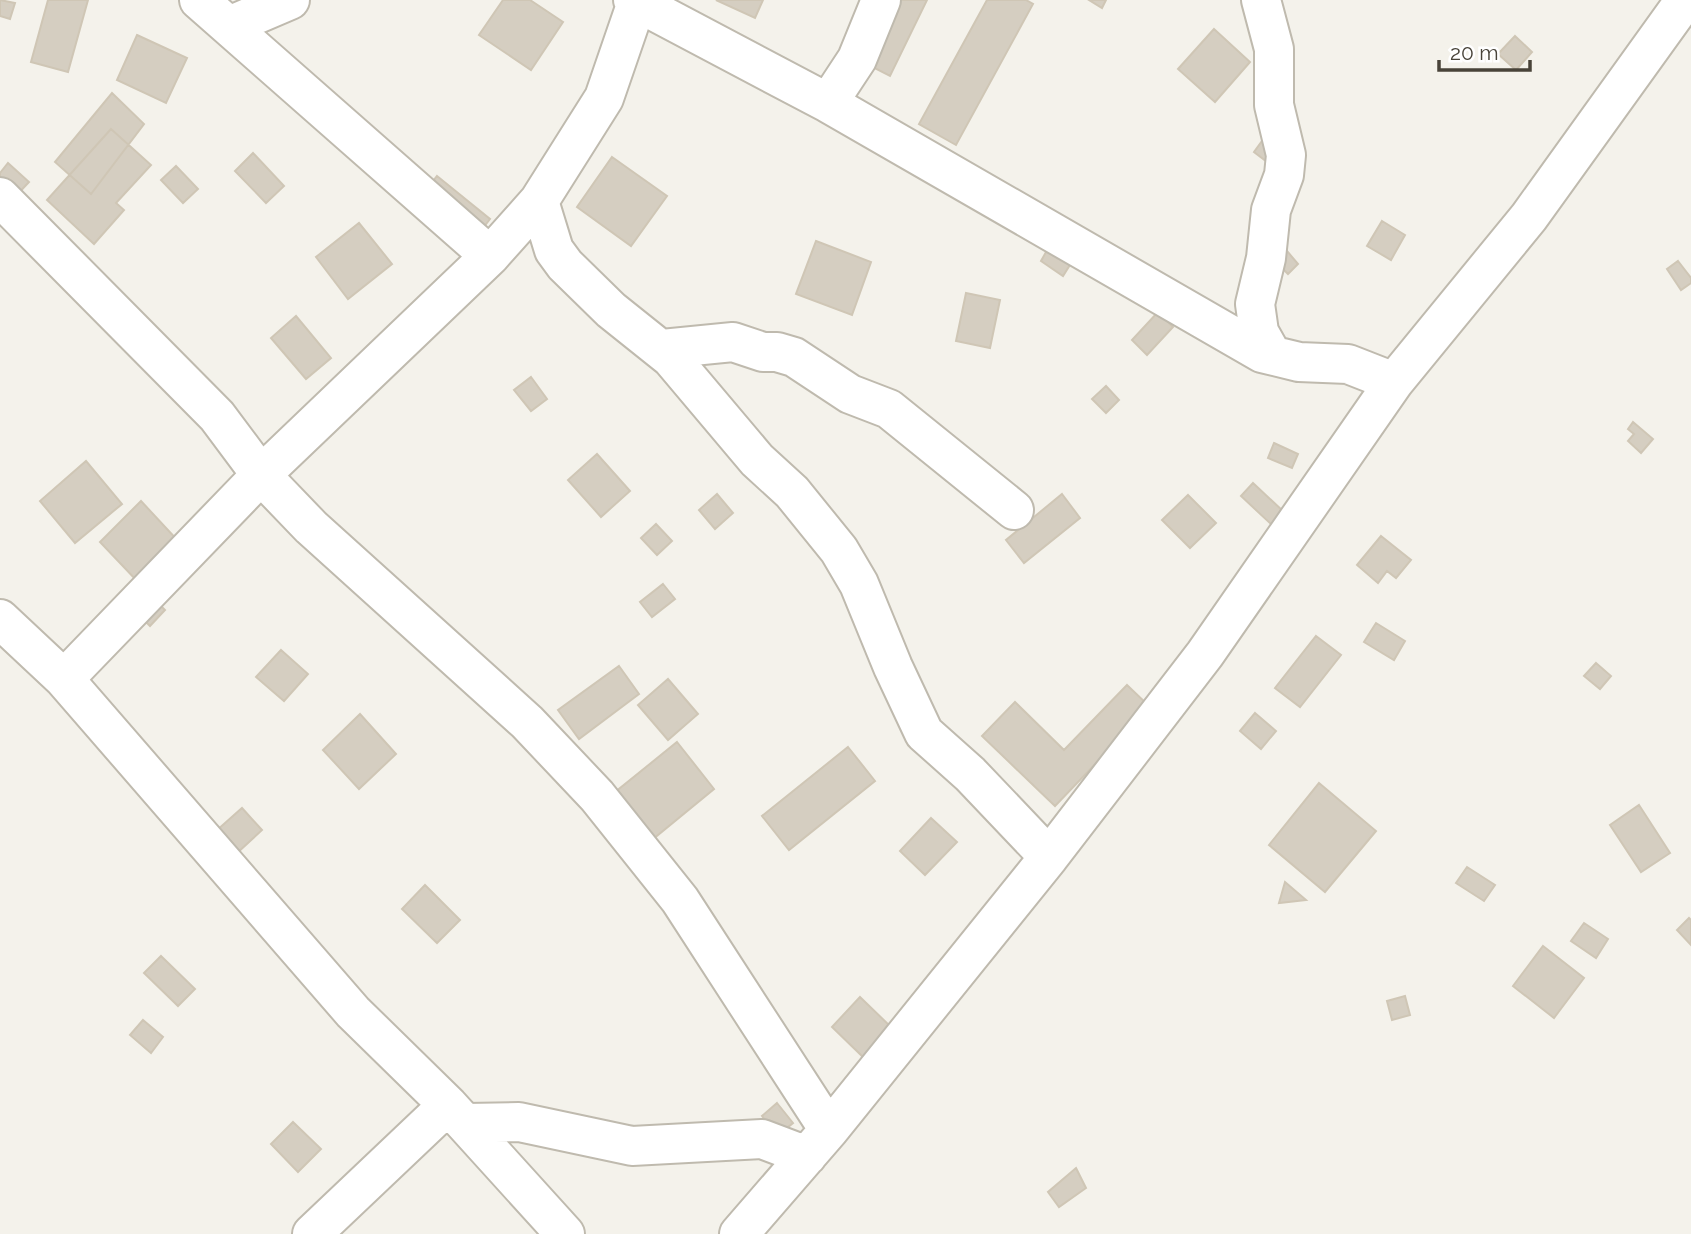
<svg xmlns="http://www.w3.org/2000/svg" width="1691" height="1234" viewBox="0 0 1691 1234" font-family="Raleway,sans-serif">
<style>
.building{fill:#d5cec1;stroke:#cfc6b5;stroke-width:2}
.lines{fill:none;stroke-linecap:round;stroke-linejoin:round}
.minor-casing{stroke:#bfbaae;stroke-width:42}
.minor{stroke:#fff;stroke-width:38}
</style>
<rect width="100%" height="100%" fill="#f4f2eb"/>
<path class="building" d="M0,0L15,3L10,19L0,16Z
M48,0H88L68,72L31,62Z
M503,0H530L563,22L531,70L479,35Z
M716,0H763L755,18Z
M886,0H927L890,76L857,59Z
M987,0H1026L1033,4L956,145L919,124Z
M1089,0H1106L1102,8Z
M1214,29L1250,62L1215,102L1178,69Z
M137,35L187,58L166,103L117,80Z
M1515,36L1532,52L1516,70L1498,54Z
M112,93L144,124L91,194L55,162Z
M111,129L151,165L116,203L124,210L94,244L47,200Z
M1262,141L1283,158L1275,168L1254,152Z
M253,153L284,186L266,203L235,171Z
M612,157L667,196L631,246L577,207Z
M8,163L29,182L11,201L0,191V173Z
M176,166L198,189L183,203L161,180Z
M437,176L490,219L476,237L423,194Z
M1382,221L1405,235L1391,260L1367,246Z
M359,223L392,264L348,299L316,257Z
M816,241L871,262L852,315L796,294Z
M1050,245L1073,260L1063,276L1041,261Z
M1287,251L1298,264L1288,274L1276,262Z
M1678,261L1691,278V283L1681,290L1667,269Z
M966,293L1000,300L990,348L956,341Z
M1158,312L1173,327L1147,355L1132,340Z
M296,316L331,358L306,379L271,338Z
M531,377L547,399L531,411L514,390Z
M1106,386L1119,400L1106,413L1092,399Z
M1633,422L1653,439L1641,453L1628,441L1634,434L1628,429Z
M1274,443L1298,454L1292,468L1268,458Z
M597,454L630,491L601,517L568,480Z
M86,461L122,504L75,543L40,501Z
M1253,483L1284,512L1272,525L1241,496Z
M717,494L733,513L715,529L699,510Z
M1062,494L1080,518L1024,563L1006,540Z
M1188,495L1216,523L1190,548L1162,520Z
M141,501L180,543L139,583L100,542Z
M656,524L672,541L657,555L641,538Z
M1381,536L1411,560L1396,578L1387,571L1378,583L1357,565Z
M663,584L675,599L652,617L640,602Z
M153,598L165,610L150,626L138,614Z
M1376,623L1405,641L1394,660L1364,642Z
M1316,636L1341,655L1300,707L1275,688Z
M281,650L308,674L284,701L256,677Z
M1596,663L1611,676L1600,689L1584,676Z
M619,666L639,694L579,739L558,710Z
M668,679L698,714L668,740L638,705Z
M1127,685L1150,707L1055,806L982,736L1015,702L1064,750Z
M1255,713L1276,731L1261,749L1240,731Z
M360,714L396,754L359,789L323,750Z
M677,742L714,789L647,844L609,797Z
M848,747L875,781L789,850L762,816Z
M1319,783L1376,831L1325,892L1269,845Z
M1639,805L1670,853L1641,872L1610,825Z
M242,808L262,830L237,853L216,831Z
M931,818L957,842L925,875L900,851Z
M1467,867L1495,885L1484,901L1456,883Z
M1285,882L1306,900L1279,903Z
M425,885L460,920L437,943L402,909Z
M1689,918L1691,920V945L1677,930Z
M1584,923L1608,939L1596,958L1571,941Z
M1543,946L1584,978L1554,1018L1513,986Z
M161,956L195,989L178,1006L144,973Z
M1405,996L1410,1015L1392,1020L1387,1001Z
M860,997L892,1028L863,1057L832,1027Z
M143,1020L163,1037L151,1053L130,1035Z
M777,1103L793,1123L777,1136L762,1116Z
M293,1122L321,1149L298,1172L271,1144Z
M1076,1168L1086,1188L1059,1207L1048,1192Z"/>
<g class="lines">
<g class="minor-casing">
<path id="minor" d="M199,0L490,256
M633,0L828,103L1262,353L1299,362L1348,364L1394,382
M1261,0L1274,49V105L1286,155L1284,175L1271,210L1266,258L1255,304L1259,332L1272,355
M229,26L290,0
M828,103L857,59L881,0
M0,197L217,416L261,475L311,527L527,722L597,796L680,900L829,1130
M539,201L554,250L565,265L611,310L671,358L757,460L792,492L839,550L859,584L893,667L924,733L970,774L1049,857
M662,349L733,342L763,352H777L794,357L850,394L889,409L1014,510
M0,619L64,679L353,1012L448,1105L565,1234
M64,679L261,475L490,256L539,201L604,98L637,2
M466,1123L519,1122L632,1146L762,1139L807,1156
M312,1234L448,1105
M739,1234L829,1130L1049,857L1205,654L1394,382L1529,217L1685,0"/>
</g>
<use href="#minor" class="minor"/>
</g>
<path d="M1439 60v10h91v-10" fill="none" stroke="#484339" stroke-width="3.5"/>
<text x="1450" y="60" font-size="21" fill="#484339" stroke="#ffffff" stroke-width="5" paint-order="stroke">20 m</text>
</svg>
